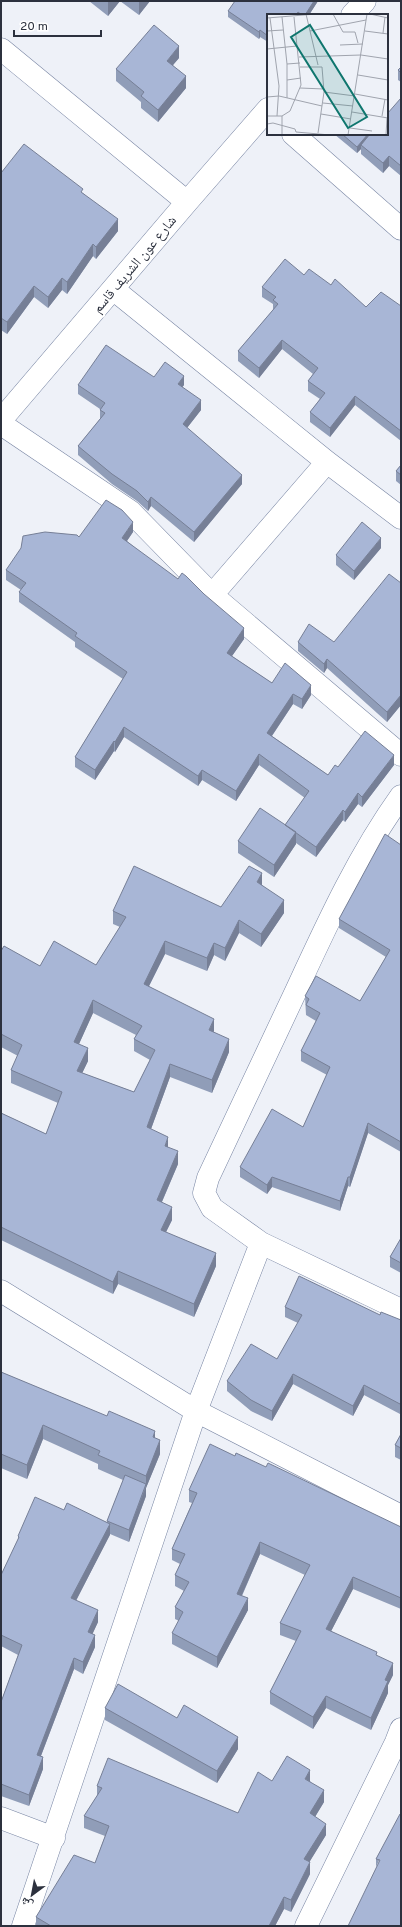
<svg xmlns="http://www.w3.org/2000/svg" width="402" height="1927" viewBox="0 0 402 1927" font-family="Overpass,'Noto Naskh Arabic',sans-serif">
<style>
.lines{fill:none;stroke-linecap:round;stroke-linejoin:round}
.minor-casing{stroke:#7885a3;stroke-width:23}
.minor{stroke:#fff;stroke-width:22}
.wall{fill:#909db8;fill-rule:evenodd}
.shaded-wall{fill:#767f96}
.building{fill:#a8b6d6;stroke:#767f96;fill-rule:evenodd}
.labels{text-anchor:middle;stroke-width:4;stroke-linejoin:round;paint-order:stroke}
.street-label{font-size:14px;fill:#2c313e;stroke:#fff}
.inset-road{fill:none;stroke:#a0a4ae;stroke-width:1}
.view{fill:#0f766e;fill-opacity:0.15;stroke:#0f766e;stroke-width:2}
.inset-edge{fill:none;stroke:#2c313e;stroke-width:2}
</style>
<rect width="100%" height="100%" fill="#eef1f8"/>
<g class="lines">
<g class="minor-casing">
<path id="minor" d="M352,15L365,1
M1,49L187,202
M293,134L401,229
M113,289L327,462L401,518
M1,420L187,202L268,109
M1,424L130,511L212,595L401,755
M212,595L327,462
M401,796C358,856 327,924 296,991C267,1053 237,1116 208,1178L204,1193L212,1208L261,1243L401,1310
M1,1291L196,1411L401,1516
M1,1818L54,1838
M23,1926L196,1411L261,1243
M306,1926L396,1742L401,1729"/>
</g>
<use href="#minor" class="minor"/>
</g>
<path class="wall" d="M89,1H120L108,16Z
M120,1H150L139,15Z
M318,1L309,15H268V42L260,37L259,39L228,17V11Z
M179,58L173,65L186,88L158,122L141,108V102L116,81V69Z
M401,67V82L398,80V70Z
M401,98V176L389,166L383,173L361,154V149L357,153L334,134H387Z
M1,173L83,193L118,231L96,259L93,256L67,294L62,290L48,308L34,297L7,334L1,330Z
M304,275L331,285L366,307L401,306V441L355,405L330,437L310,422V412L320,399L308,391V381L313,374L282,349L259,378L238,361V351L273,310V304L262,297V287Z
M154,377L184,385L182,387L201,410L187,428L242,484L194,542L151,506L148,511L137,501L112,484L78,455V446L100,419V409L78,394V385Z
M401,465V485L396,481V471Z
M133,532L127,541L244,639L232,656L272,683L311,695L302,709L293,704L272,736L328,775L338,767L394,765L362,807L358,804L345,822L343,820L316,857L296,843V844L274,877L238,853V841L285,825L305,798L259,765L236,801L202,780L198,786L124,737L115,752L114,751L95,780L75,767V757L123,679L75,647V642L19,602V592L21,590L6,580V570L79,537Z
M381,548L354,580L336,565V555Z
M401,583V705L387,722L327,668L324,673L298,651V642H334Z
M401,845V1152L368,1133L350,1187L348,1186L340,1211L272,1187L267,1194L240,1177V1167L303,1127L327,1075L301,1061V1051L316,1021L306,1015L305,996L360,1001L386,957L339,928V919Z
M262,885L284,913L261,947L239,933L225,961L214,955L207,971L165,954L149,986L214,1032L229,1052L212,1093L170,1077L151,1129L168,1147L178,1164L162,1202L172,1220L166,1232L216,1266L194,1317L118,1284L113,1294L1,1240V1113L46,1134L58,1103L11,1083V1070L18,1056L1,1047V951L40,966L96,965L120,927L113,924V911L221,907ZM93,1013L136,1035L134,1039V1051L150,1060L134,1092L82,1073L88,1061L79,1044Z
M401,1238V1273L390,1267V1257Z
M285,1307L380,1315L401,1320L400,1414L364,1395L353,1416L293,1384L272,1421L251,1411L227,1391V1381L277,1359L298,1323L285,1317Z
M1,1372L155,1438L160,1454L146,1488V1496L129,1542L110,1534L76,1601L98,1622L92,1634L95,1647L83,1674L74,1669L41,1756L43,1769L29,1806L1,1796V1702L18,1655L1,1646V1575L18,1540V1536L64,1510L107,1522L123,1480L98,1469V1464L43,1439L27,1479L1,1468Z
M401,1434V1460L395,1457V1445Z
M235,1456L401,1527V1609L353,1589L331,1631L377,1656L393,1675L388,1685V1693L371,1730L326,1708L313,1729L270,1704V1692L296,1641L280,1635V1623L305,1575L260,1554L242,1596L248,1610L217,1668L172,1644V1633L179,1621L175,1619V1607L184,1591L175,1586V1575L180,1564L172,1560V1549L192,1503L189,1502V1490Z
M105,1708L177,1718L238,1749L217,1783L105,1720Z
M272,1781H310L324,1802L315,1817L326,1835L309,1862L310,1874L291,1912L284,1909L275,1926H36V1917L95,1863L105,1836L84,1828V1816L97,1796V1786L238,1813Z
M401,1814L376,1867V1859Z"/>
<path class="shaded-wall" d="M109,1H120L108,16V2Z
M139,1H150L139,15Z
M314,1H318L309,15H305Z
M260,30V37L259,39V32Z
M179,46V58L167,72V61Z
M186,76V88L158,122V110Z
M368,134H372L361,145V149L357,153V147Z
M389,156V166L383,173V163Z
M118,219V231L96,259V247Z
M93,244V256L67,294V282Z
M62,278V290L48,308V297Z
M34,286V297L7,334V322Z
M282,340V349L259,378V368Z
M184,376V385L178,393V384Z
M355,396V405L330,437V428Z
M201,400V410L183,433V424Z
M242,475V484L194,542V532Z
M151,497V506L148,511V502Z
M133,522V532L122,548V538Z
M381,538V548L354,580V571Z
M244,628V639L227,663V653Z
M327,659V668L324,673V664Z
M311,685V695L302,709V699Z
M293,694V704L267,743V733Z
M401,695V705L387,722V712Z
M124,727V737L115,752V742Z
M114,741V751L95,780V770Z
M259,754V765L236,801V791Z
M394,755V765L362,807V797Z
M202,770V780L198,786V776Z
M358,793V804L345,822V812Z
M343,810V820L316,857V847Z
M296,832V844L274,877V865Z
M262,873V886L257,882Z
M284,900V913L261,947V934Z
M239,920V933L225,961V948Z
M165,941V954L144,996V984Z
M214,943V955L207,971V958Z
M93,1000V1013L74,1055V1042Z
M214,1019V1031L209,1042V1030Z
M229,1039V1052L212,1093V1080Z
M88,1048V1061L77,1084V1071Z
M170,1064V1077L147,1140V1127Z
M368,1123V1133L350,1187V1177Z
M168,1137V1150L165,1146Z
M178,1151V1164L157,1213V1200Z
M272,1177V1187L267,1194V1185Z
M348,1177V1186L340,1211V1201Z
M172,1207V1220L161,1242V1230Z
M216,1253V1266L194,1317V1304Z
M118,1271V1284L113,1294V1282Z
M293,1374V1384L272,1421V1411Z
M364,1385V1395L353,1416V1406Z
M401,1402V1412L400,1414V1404Z
M43,1425V1439L27,1479V1465Z
M155,1431V1445L153,1437Z
M160,1440V1454L146,1488V1496L129,1542V1530L146,1486V1476Z
M110,1524V1535L71,1610V1598Z
M260,1542V1554L237,1606V1594Z
M353,1577V1589L326,1641V1629Z
M248,1598V1610L217,1668V1657Z
M98,1610V1622L88,1644V1632Z
M95,1635V1647L83,1674V1662Z
M74,1658V1669L37,1766V1755Z
M393,1663V1675L388,1685V1693L371,1730V1718L385,1680Z
M326,1696V1708L313,1729V1717Z
M238,1737V1749L217,1783V1771Z
M43,1757V1769L29,1806V1795Z
M310,1770V1782L305,1779Z
M324,1790V1802L310,1825V1813Z
M326,1824V1835L304,1871V1859Z
M310,1862V1874L291,1912V1900Z
M284,1897V1909L275,1926H269Z"/>
<path class="building" d="M235,1H314L305,15H302L298,12L296,15H268V36L260,30L259,32L228,11Z
M154,25L179,46L167,61L186,76L158,110L141,96L144,92L116,69Z
M401,67V73L398,70Z
M401,98V166L389,156L383,163L361,145L370,134H387V114Z
M342,134H368L357,147Z
M24,144L83,189L81,192L118,219L96,247L93,244L67,282L62,278L48,297L34,286L7,322L1,318V173Z
M285,259L304,275L309,269L331,285L335,279L366,307L381,292L401,306V431L355,396L330,428L310,412L325,393L308,381L318,368L282,340L259,368L238,351L278,304L273,300L276,297L262,287Z
M106,345L154,377L165,362L184,376L178,384L201,400L183,424L242,475L194,532L151,497L148,502L137,491L112,474L78,446L105,413L100,410L105,403L78,385Z
M401,465V475L396,471Z
M106,500L122,510L133,522L122,538L178,579L182,573L186,576L204,594L244,628L227,653L272,683L285,663L311,685L302,699L293,694L267,733L328,775L335,765L338,767L365,731L394,755L362,797L358,793L345,812L343,810L316,847L285,825L309,791L259,754L236,791L202,770L198,776L124,727L115,742L114,741L95,770L75,757L127,672L75,636L77,633L19,592L26,583L6,570L21,548L23,536L45,532L77,535L79,537Z
M362,522L381,538L354,571L336,555Z
M389,574L401,583V695L387,712L327,659L324,664L298,642L309,624L334,642Z
M260,808L296,832L274,865L238,841Z
M385,834L401,845V1142L368,1123L350,1177H348L340,1201L272,1177L267,1185L240,1167L272,1109L303,1127L330,1067L301,1051L320,1013L306,1005L309,999L305,996L316,976L360,1001L390,950L339,919Z
M134,866L221,907L249,866L262,873L257,882L284,900L261,934L239,920L225,948L214,943L207,958L165,941L144,984L214,1019L209,1030L229,1039L212,1080L170,1064L147,1127L168,1137L165,1146L178,1151L157,1200L172,1207L161,1230L216,1253L194,1304L118,1271L113,1282L1,1227V1113L46,1134L62,1092L11,1070L22,1045L1,1034V951L4,946L40,966L54,941L96,965L126,917L113,911ZM93,1000L142,1026L134,1039L155,1050L134,1092L77,1071L88,1048L74,1042Z
M401,1238V1263L390,1257Z
M299,1276L380,1315L381,1312L401,1320V1402L400,1404L364,1385L353,1406L293,1374L272,1411L251,1400L227,1381L251,1344L277,1359L302,1315L285,1307Z
M1,1372L107,1416L109,1411L155,1431L153,1437L160,1440L146,1476L98,1455L100,1451L43,1425L27,1465L1,1454Z
M401,1434V1448L395,1445Z
M210,1444L235,1456L236,1453L266,1467L268,1463L401,1527V1598L353,1577L326,1629L377,1652L376,1655L393,1663L385,1680L388,1681L371,1718L326,1696L313,1717L270,1692L301,1631L280,1623L310,1565L260,1542L237,1594L248,1598L217,1657L172,1633L183,1612L175,1607L189,1582L175,1575L185,1554L172,1549L197,1493L189,1490Z
M125,1475L146,1484L129,1530L107,1521Z
M35,1497L64,1510L67,1503L110,1524L71,1598L98,1610L88,1632L95,1635L83,1662L74,1658L37,1755L43,1757L29,1795L1,1784V1702L22,1645L1,1635V1575L19,1537L18,1536Z
M118,1684L177,1718L184,1705L238,1737L217,1771L105,1708Z
M287,1756L310,1770L305,1779L324,1790L310,1813L326,1824L304,1859L310,1862L291,1900L284,1897L269,1926H51L36,1917L74,1855L95,1863L109,1826L84,1816L102,1788L97,1786L108,1758L238,1813L258,1772L272,1781Z
M400,1814H401V1926H348L380,1860L376,1859Z"/>
<g class="labels">
<g class="street-label">
<text transform="translate(134 264) rotate(-50)" y="5">شارع عون الشريف قاسم</text>
</g>
</g>
<g transform="translate(267 14)">
<rect width="121" height="121" fill="#eef1f8"/>
<path class="inset-road" d="M39,0L51,51M66,0L76,18H88L91,29M103,0L121,4M15,3L20,50V84M0,4L49,0M3,4L12,72L10,102M0,17L16,16M43,17L99,6M98,17L121,20M116,19L118,3M73,31L96,30M0,35L30,32M32,43L94,41L121,45M20,50L33,49M33,53H55L57,78L51,119M91,61L121,66M20,66L34,64M33,74L57,75M57,78L88,82M88,80L121,86M0,83L12,82L55,92M56,89L86,92M85,98L121,104M54,100L84,105M0,102H15L23,97L34,71L27,3M15,102V121M115,102L118,85M0,110L6,109L28,115L29,118L63,121M83,114L105,117M81,121L100,0M119,121L120,104"/>
<path class="view" d="M43,11L100,103L81,114L24,23Z"/>
<rect width="121" height="121" class="inset-edge"/>
</g>
<rect width="402" height="1927" fill="none" stroke="#2c313e" stroke-width="4"/>
<g transform="translate(32 1895) rotate(212)" stroke="#ffffff" stroke-width="3" paint-order="stroke">
<path d="M0-3L7 15L0 10L-7 15Z" fill="#2c313e"/>
<text y="-6" font-size="11" font-weight="bold" text-anchor="middle" fill="#2c313e">ش</text>
</g>
<path d="M14 30v6h87v-6" fill="none" stroke="#2c313e" stroke-width="2"/>
<text x="20" y="30" font-size="12" fill="#2c313e" stroke="#ffffff" stroke-width="3" paint-order="stroke">20 m</text>
</svg>
